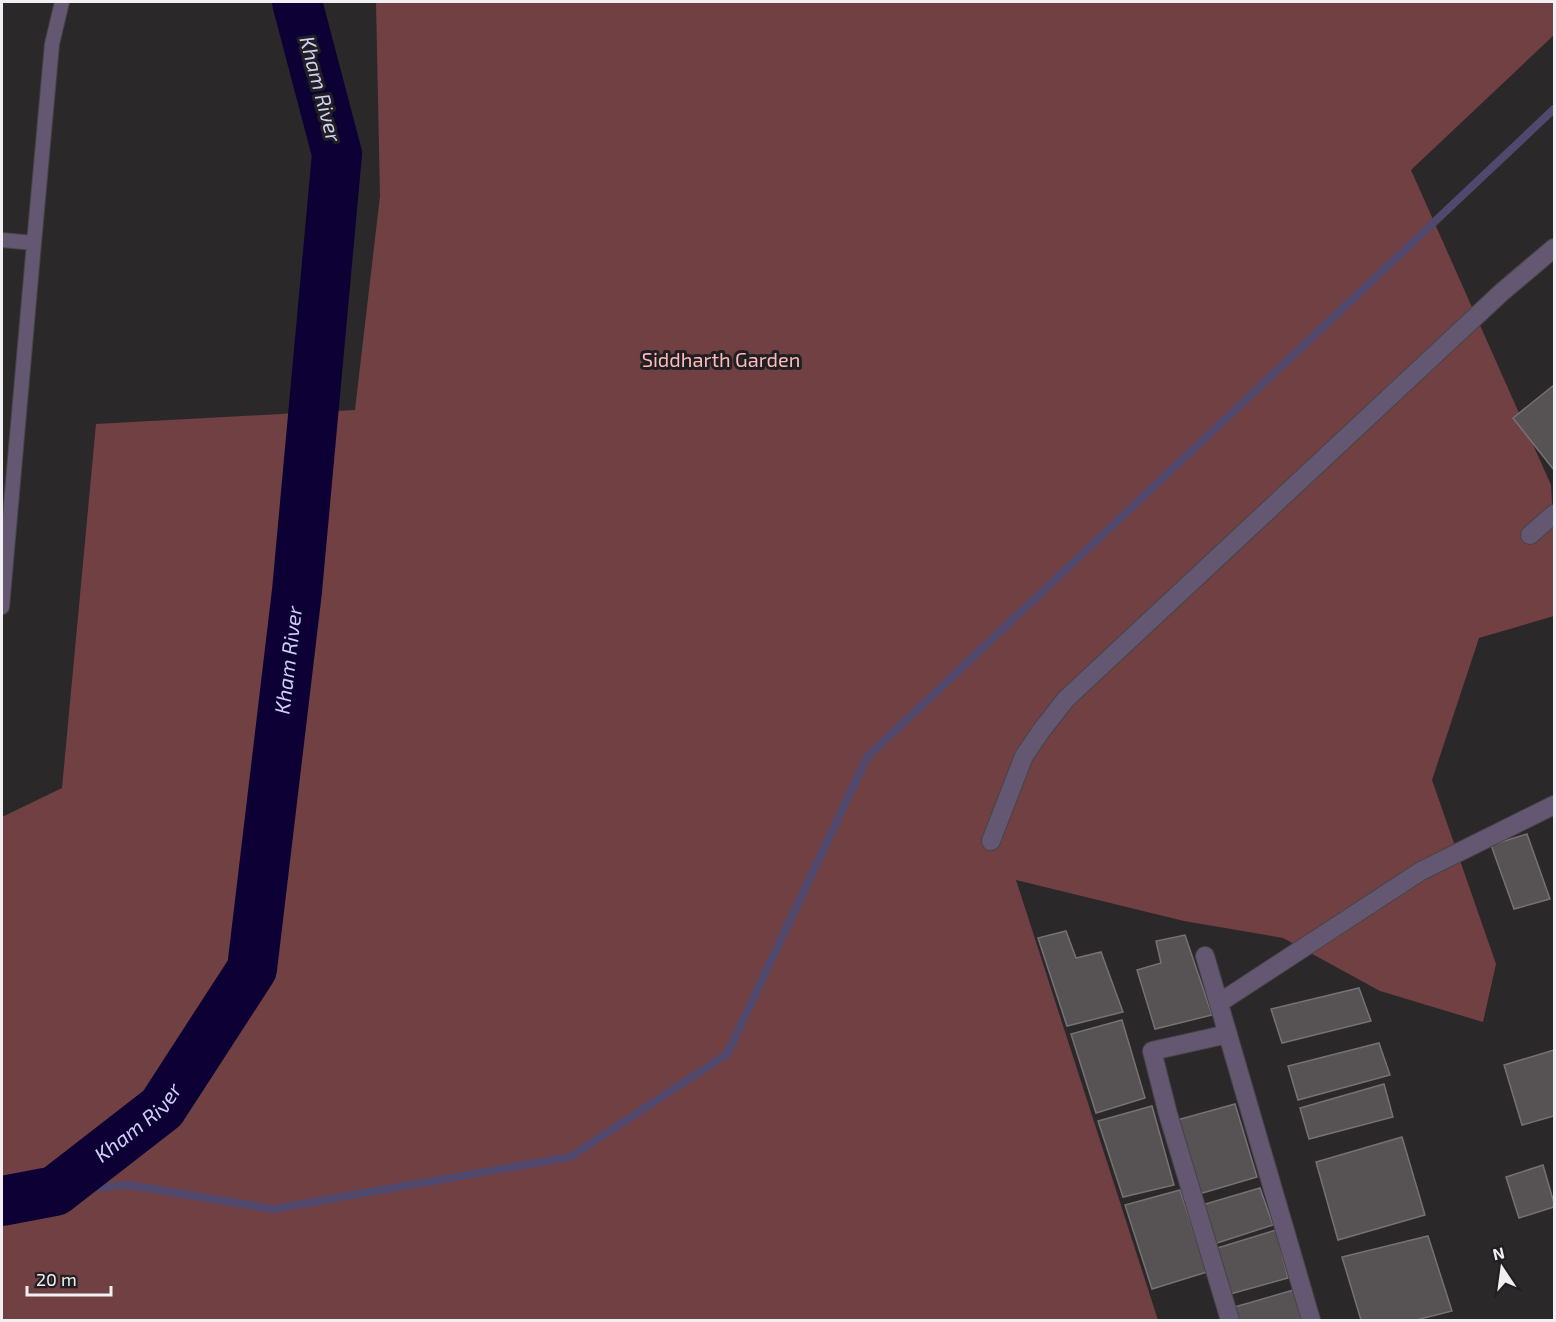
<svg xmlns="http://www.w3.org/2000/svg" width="1556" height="1322" viewBox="0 0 1556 1322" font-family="'Exo 2',sans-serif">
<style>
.green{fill:#714042}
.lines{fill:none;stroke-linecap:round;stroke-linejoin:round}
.stream{stroke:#51486d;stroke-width:8}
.river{stroke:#0d0035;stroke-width:50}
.building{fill:#575354;stroke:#767173;stroke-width:1.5}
.lane-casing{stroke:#474446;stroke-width:16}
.street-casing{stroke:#474446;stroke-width:20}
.lane{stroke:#645771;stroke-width:14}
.street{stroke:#645771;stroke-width:18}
.labels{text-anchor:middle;stroke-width:6;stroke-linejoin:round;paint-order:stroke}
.park-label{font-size:20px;fill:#fdbbbc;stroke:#211f21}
.water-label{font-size:21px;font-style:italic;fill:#cfd0f5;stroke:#211f21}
</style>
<rect width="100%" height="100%" fill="#2b282a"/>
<path class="green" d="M376,2H1554V35L1411,170L1551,485L1554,538V616L1479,638L1432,780L1496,964L1483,1022L1380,991L1283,938L1184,921L1016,880L1158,1320H2V817L62,788L96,424L355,410L380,196Z"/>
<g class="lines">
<path class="stream" d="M55,1191L129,1185L273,1209L570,1157L727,1054L867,757L1554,109"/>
<path class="river" id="s1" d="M2,1201L55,1191L162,1108L252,969L297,591L337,154L297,2"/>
</g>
<path class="building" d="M1554,385V470L1513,418Z
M1527,834L1550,899L1514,909L1491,845Z
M1066,931L1076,958L1101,952L1123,1012L1067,1026L1038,938Z
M1185,935L1212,1015L1155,1029L1137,970L1161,963L1156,941Z
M1359,988L1371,1021L1282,1043L1271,1009Z
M1122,1020L1145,1098L1096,1113L1071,1034Z
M1379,1043L1390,1075L1298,1100L1288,1066Z
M1554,1050V1116L1522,1125L1504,1065Z
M1384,1084L1393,1117L1309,1139L1300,1108Z
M1235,1104L1257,1177L1199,1194L1177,1120Z
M1152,1106L1174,1185L1123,1197L1098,1121Z
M1402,1137L1425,1215L1338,1240L1316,1162Z
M1543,1165L1554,1203V1207L1519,1218L1506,1177Z
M1260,1188L1273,1225L1214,1244L1202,1205Z
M1180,1190L1207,1272L1152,1289L1125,1205Z
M1276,1230L1288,1278L1230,1294L1214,1249Z
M1428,1236L1452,1311L1416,1320H1361L1342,1257Z
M1297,1289L1305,1320H1235L1231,1308Z"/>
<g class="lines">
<g class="lane-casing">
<path id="lane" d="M2,240L34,243L52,44L62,2
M2,607L34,243"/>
</g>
<g class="street-casing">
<path id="street" d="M1530,535L1554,514
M991,841L1024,756L1041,731L1066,699L1502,292L1554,248
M1205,956L1311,1320
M1219,1003L1421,871L1554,805
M1228,1034L1152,1051L1168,1114L1230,1320"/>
</g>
<use href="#lane" class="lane"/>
<use href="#street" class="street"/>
</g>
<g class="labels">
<g class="park-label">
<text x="721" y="367">Siddharth Garden</text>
</g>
<g class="water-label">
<text transform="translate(320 89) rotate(75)" y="7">Kham River</text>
<text dy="7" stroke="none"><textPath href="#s1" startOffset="666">Kham River</textPath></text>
<text dy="7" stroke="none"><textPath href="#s1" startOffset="162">Kham River</textPath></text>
</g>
</g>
<rect width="1556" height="1322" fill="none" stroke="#f1eff1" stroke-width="6"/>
<g transform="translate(1502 1268) rotate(347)" stroke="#211f21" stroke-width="4.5" paint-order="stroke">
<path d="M0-4.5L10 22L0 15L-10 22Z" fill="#f1eff1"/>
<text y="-9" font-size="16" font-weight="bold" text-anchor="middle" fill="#f1eff1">N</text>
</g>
<path d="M27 1286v9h84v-9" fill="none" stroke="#f1eff1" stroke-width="3"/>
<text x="36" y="1286" font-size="18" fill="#f1eff1" stroke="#211f21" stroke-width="4.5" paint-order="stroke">20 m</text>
</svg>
